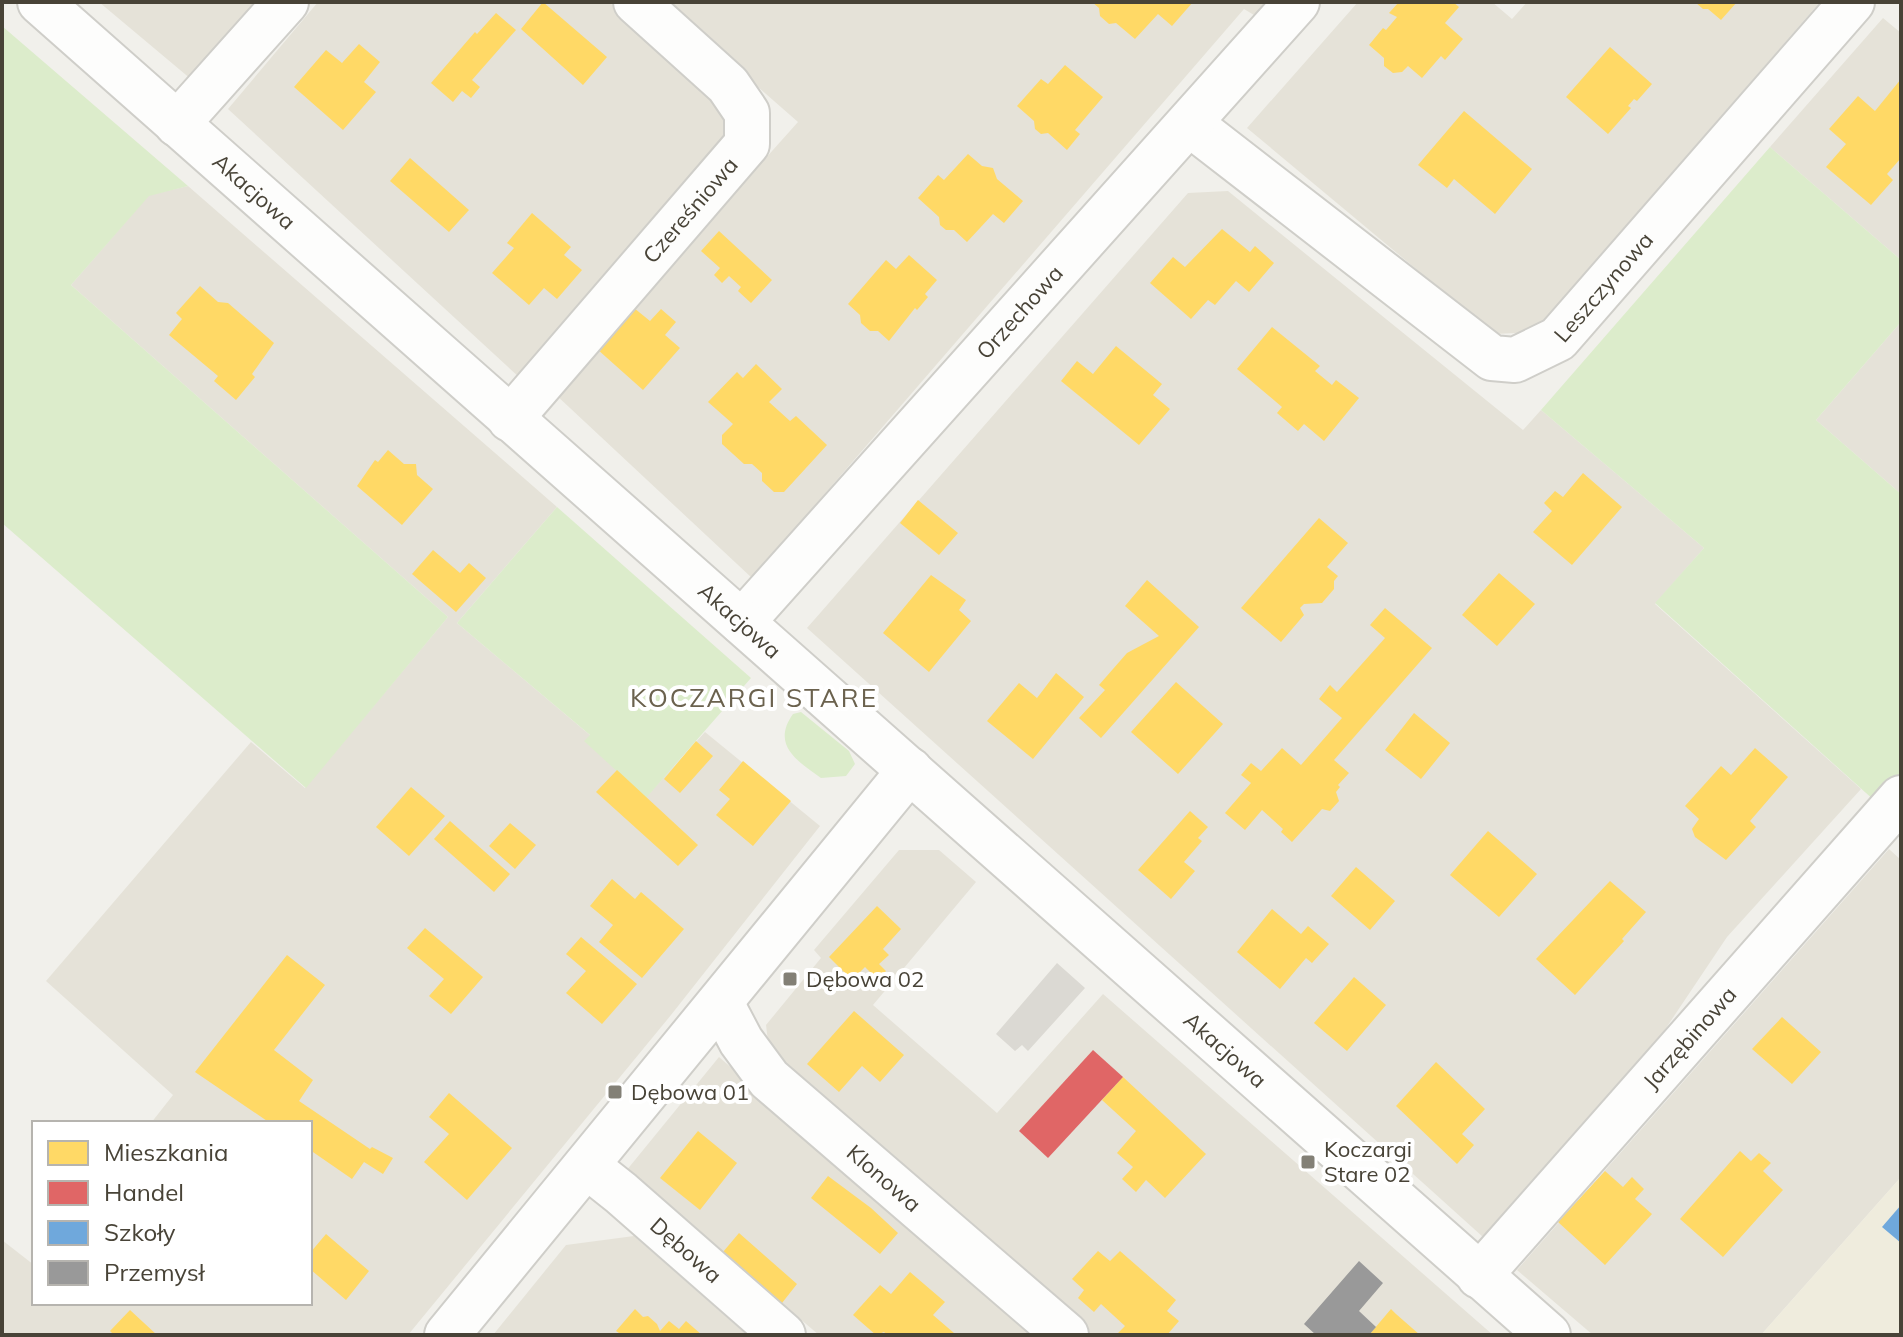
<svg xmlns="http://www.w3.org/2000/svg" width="1903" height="1337" viewBox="0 0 1903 1337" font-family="Mulish,sans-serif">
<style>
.residential{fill:#e5e2d8}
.education{fill:#efecdd}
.green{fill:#dceccb}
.homes{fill:#ffd966}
.shops{fill:#e06666}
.schools{fill:#6fa8dc}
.industry{fill:#999}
.building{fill:#dbd9d3}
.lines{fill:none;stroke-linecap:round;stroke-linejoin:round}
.minor-casing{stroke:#cfcec9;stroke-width:48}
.tertiary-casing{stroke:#cfcec9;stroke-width:48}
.minor{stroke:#fdfdfc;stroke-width:44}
.tertiary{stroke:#fdfdfc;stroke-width:44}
.poi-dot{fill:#838076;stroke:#fff;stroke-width:3}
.labels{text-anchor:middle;stroke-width:8;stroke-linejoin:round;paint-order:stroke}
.street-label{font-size:22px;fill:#484337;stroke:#fff}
.poi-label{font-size:22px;fill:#484337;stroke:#fff;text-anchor:start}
.quarter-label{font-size:26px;letter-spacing:2px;fill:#6b624e;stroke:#fff}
</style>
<rect width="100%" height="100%" fill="#f1f0eb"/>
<path class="residential" d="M99,2H270L198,85Z
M318,2H609L729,104L732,146L520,378L228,109Z
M661,2H1266L1254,15L1244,9L752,578L555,394L798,122Z
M1358,2H1492L1512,19L1527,2H1820L1534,332L1494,334L1247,128Z
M1883,18L1901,33V260L1770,147Z
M188,186L557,507L457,623L591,736L585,741L646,797L705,732L820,826L671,1015L408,1335H2V1240L34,1265V1303H310V1123H151L173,1095L46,981L251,742L305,788L448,617L71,285L149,195Z
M1228,191L1523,430L1541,410L1704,548L1655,604L1861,789L1727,937L1660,1037L1483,1237L807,628L1188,193Z
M1901,322V494L1816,420Z
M1889,849L1901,860V1177L1761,1335H1593L1517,1270Z
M899,850H939L976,882L873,1005L997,1113L1103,994L1493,1335H1084L770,1058L766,1025L821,958L814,950Z
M719,1057L1039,1335H819L626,1171Z
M634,1236L747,1335H493L566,1245Z"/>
<path class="education" d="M1901,1177V1335H1761Z"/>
<path class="green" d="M2,26L188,186L149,196L71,285L448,617L306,788L2,523Z
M1770,147L1901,260V322L1816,420L1901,494V773L1876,802L1655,603L1704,548L1541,410Z
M557,507L751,678L646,798L584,741L590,735L457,623Z
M801,712L849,751L855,764L846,776L821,778C797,761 771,745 793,714Z"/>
<path class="homes" d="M543,2L607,57L583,85L521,29Z
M1092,2H1193L1172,26L1158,14L1135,39L1116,23L1109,24L1100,16L1099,8Z
M1399,2H1453L1459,7L1445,23L1463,39L1445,60L1441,56L1422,78L1408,66L1402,72L1393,73L1384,66V58L1369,45L1383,28L1386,30L1397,17L1389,13Z
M1695,2H1737L1721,20L1708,9H1703Z
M496,13L516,30L472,80L480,87L471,98L462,91L453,102L431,83L475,32L477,34Z
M359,44L380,62L364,82L376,92L343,130L294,87L326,50L342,63Z
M1610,47L1652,84L1637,101L1634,99L1628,106L1631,108L1608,134L1566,97Z
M1065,65L1103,97L1075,130L1080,134L1067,150L1048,133L1041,134L1035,129L1034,121L1017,106L1041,79L1048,84Z
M1901,79V158L1887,174L1893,180L1871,205L1826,167L1846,144L1829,129L1858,96L1875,111Z
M1464,111L1532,169L1495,214L1454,179L1447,188L1418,165Z
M968,154L982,166L993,168L997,179L1023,201L1004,223L993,214L967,242L954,230H946L940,225L939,217L918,198L938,175L944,180Z
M410,158L469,210L449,232L390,181Z
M532,213L571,247L564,255L582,270L557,299L544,288L529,305L492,273L514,248L507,243Z
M1222,229L1250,252L1255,246L1274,263L1249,292L1236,281L1215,305L1208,300L1191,319L1150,283L1173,257L1185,267Z
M719,231L772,280L751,303L738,291L741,287L729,276L722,283L714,275L720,268L701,251Z
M909,255L937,280L925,294L928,297L917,310L915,308L889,341L878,331H870L861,323L860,315L848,304L886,260L896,269Z
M200,286L218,302L228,303L274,343L252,374L255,377L236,400L214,381L218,376L169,335L182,319L176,313Z
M634,308L650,321L661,309L676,322L665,335L680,348L643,390L597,349Z
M1272,327L1320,366L1315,371L1332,385L1336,380L1359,398L1324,441L1304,424L1298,431L1277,413L1282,407L1237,369Z
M1116,346L1162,384L1153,395L1170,409L1139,445L1061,381L1077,361L1093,374Z
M756,364L782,389L769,402L790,421L796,416L827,445L784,492H774L762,481V473L752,464H744L722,444V435L733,424L708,402L737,372L743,378Z
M388,450L404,464H416L417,475L433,489L402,525L357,486L375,460L378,462Z
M1583,473L1622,507L1572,565L1533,532L1552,511L1544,503L1555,491L1563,497Z
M918,500L958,533L939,555L900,523Z
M1319,518L1348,543L1327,567L1338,576L1334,581V589L1322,603L1304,604L1300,608L1304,615L1281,642L1241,608Z
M433,550L460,573L469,563L486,578L456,612L412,574Z
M1499,573L1535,604L1497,646L1462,615Z
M931,575L966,600L959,610L971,621L929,672L883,633Z
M1147,580L1199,627L1101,738L1079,718L1105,690L1099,685L1127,653L1159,636L1125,606Z
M1385,608L1432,648L1334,760L1349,773L1338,785L1340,787L1336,792L1339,801L1330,811L1322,809L1292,842L1281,832L1283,829L1262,810L1245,830L1225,813L1251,783L1241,775L1251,763L1261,771L1282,748L1301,765L1342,718L1319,699L1330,685L1337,692L1385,638L1370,625Z
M1056,673L1084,697L1033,759L987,721L1019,683L1037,698Z
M1176,682L1223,724L1178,774L1131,732Z
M1414,713L1450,743L1421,779L1385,750Z
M696,741L713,756L680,793L664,779Z
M1755,748L1788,777L1750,821L1756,827L1726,860L1695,837L1692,829L1699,819L1685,806L1721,766L1731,775Z
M743,761L791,801L753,846L716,815L730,799L719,790Z
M617,770L698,845L678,866L596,792Z
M411,787L445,816L409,856L376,827Z
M1190,811L1208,827L1198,838L1202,841L1184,862L1195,871L1171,899L1138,870Z
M450,821L510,874L494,892L434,839Z
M510,823L536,845L515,869L489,846Z
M1488,831L1537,874L1499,917L1450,875Z
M1356,867L1395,901L1370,930L1331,896Z
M612,879L635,899L641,892L684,929L642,978L599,942L613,925L590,906Z
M1610,881L1646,912L1622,939L1624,941L1575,995L1536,959Z
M877,906L901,929L883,949L889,955L879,964L886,971L878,980L865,967L852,980L829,957Z
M1272,909L1301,934L1308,926L1329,944L1312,963L1306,958L1280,989L1237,952Z
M425,928L483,977L451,1014L429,996L444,979L407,948Z
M581,937L637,984L602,1024L566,993L586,971L566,954Z
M287,955L325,985L274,1050L313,1080L299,1101L370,1149L372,1147L393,1158L383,1174L364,1162L352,1179L310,1150V1123H270L195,1072Z
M1354,977L1386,1005L1347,1051L1314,1023Z
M854,1011L904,1055L880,1082L862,1066L839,1092L807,1064Z
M1782,1017L1821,1052L1792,1084L1752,1049Z
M1436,1062L1485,1109L1462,1134L1474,1145L1457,1164L1396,1106Z
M1123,1077L1206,1154L1165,1198L1146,1180L1136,1192L1122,1179L1133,1167L1117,1153L1136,1131L1102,1100Z
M449,1093L512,1148L467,1200L424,1162L449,1134L429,1117Z
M698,1131L737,1163L700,1210L660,1178Z
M1740,1151L1751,1161L1759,1153L1771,1163L1763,1171L1783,1190L1723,1257L1680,1219Z
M1605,1171L1623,1187L1632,1177L1644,1189L1635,1199L1652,1214L1605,1265L1558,1222Z
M828,1176L871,1208L898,1233L880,1254L811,1198Z
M739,1233L797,1284L782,1303L723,1252Z
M326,1234L369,1271L346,1300L310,1269V1253Z
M1098,1251L1110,1261L1120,1251L1176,1300L1167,1311L1179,1321L1167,1335H1120L1118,1333L1125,1326L1101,1304L1094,1312L1078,1298L1084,1290L1072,1279Z
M910,1272L945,1302L933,1315L954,1333L952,1335H887L884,1332L876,1335L853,1315L880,1285L891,1294Z
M635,1309L643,1317L648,1316L657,1324L660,1331L669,1321L679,1329L686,1321L702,1335H622L616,1331Z
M1391,1309L1396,1314L1420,1335H1369Z
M130,1310L157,1335H114L110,1331Z"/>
<path class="shops" d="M1093,1050L1123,1077L1048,1158L1019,1131Z"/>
<path class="schools" d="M1901,1205V1243L1882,1227Z"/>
<path class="industry" d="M1359,1261L1383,1283L1359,1311L1376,1327L1369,1335H1316L1304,1324Z"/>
<path class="building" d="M1057,963L1085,988L1028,1051L1022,1045L1015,1051L996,1034Z"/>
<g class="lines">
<g class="minor-casing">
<g id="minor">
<path d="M177,124L286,2"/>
<path id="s1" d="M1190,124L1492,358L1515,360L1558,339L1852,2"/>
<path id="s2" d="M510,419L747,144V113L728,85L636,2"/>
<path id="s3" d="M742,622L1297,2"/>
<path id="s4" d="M721,1003L741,1041L769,1079L1066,1335"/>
<path id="s5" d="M587,1166L621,1193L783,1335"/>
<path id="s6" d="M1479,1276L1901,798"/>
</g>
</g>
<g class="tertiary-casing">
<g id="tertiary">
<path id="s7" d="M40,2L1548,1335"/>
<path d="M447,1335L910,770"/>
</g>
</g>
<use href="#minor" class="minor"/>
<use href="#tertiary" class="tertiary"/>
</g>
<g class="poi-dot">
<rect x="782" y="971" width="16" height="16" rx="4"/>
<rect x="607" y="1084" width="16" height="16" rx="4"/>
<rect x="1300" y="1154" width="16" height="16" rx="4"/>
</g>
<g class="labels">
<g class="street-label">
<text dy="8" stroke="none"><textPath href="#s7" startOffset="286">Akacjowa</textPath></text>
<text dy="8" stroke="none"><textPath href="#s2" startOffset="276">Czereśniowa</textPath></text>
<text dy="8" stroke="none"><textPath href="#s1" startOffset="522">Leszczynowa</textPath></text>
<text dy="8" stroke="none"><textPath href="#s3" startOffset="416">Orzechowa</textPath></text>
<text dy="8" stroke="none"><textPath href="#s7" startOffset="934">Akacjowa</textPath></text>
<text dy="8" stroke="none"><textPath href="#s6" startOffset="318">Jarzębinowa</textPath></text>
<text dy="8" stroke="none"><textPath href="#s7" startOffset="1582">Akacjowa</textPath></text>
<text dy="8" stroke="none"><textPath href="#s4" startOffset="242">Klonowa</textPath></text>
<text dy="8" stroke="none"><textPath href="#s5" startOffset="130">Dębowa</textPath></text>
</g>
<g class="poi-label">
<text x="806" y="987">Dębowa 02</text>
<text x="631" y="1100">Dębowa 01</text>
<text x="1324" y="1157">Koczargi<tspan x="1324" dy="25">Stare 02</tspan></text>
</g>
<g class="quarter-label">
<text x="754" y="707">KOCZARGI STARE</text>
</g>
</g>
<rect width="1903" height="1337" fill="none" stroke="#484337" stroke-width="8"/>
<rect x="32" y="1121" width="280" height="184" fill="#ffffff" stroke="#b6b4af" stroke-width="2"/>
<rect x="48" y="1141" width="40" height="24" fill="#ffd966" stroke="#b6b4af" stroke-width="2"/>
<text x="104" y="1161" font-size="24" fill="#484337">Mieszkania</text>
<rect x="48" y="1181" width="40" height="24" fill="#e06666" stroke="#b6b4af" stroke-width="2"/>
<text x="104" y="1201" font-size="24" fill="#484337">Handel</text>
<rect x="48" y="1221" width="40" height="24" fill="#6fa8dc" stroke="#b6b4af" stroke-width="2"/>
<text x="104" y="1241" font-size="24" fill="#484337">Szkoły</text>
<rect x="48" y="1261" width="40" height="24" fill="#999999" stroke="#b6b4af" stroke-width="2"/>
<text x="104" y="1281" font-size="24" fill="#484337">Przemysł</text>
</svg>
